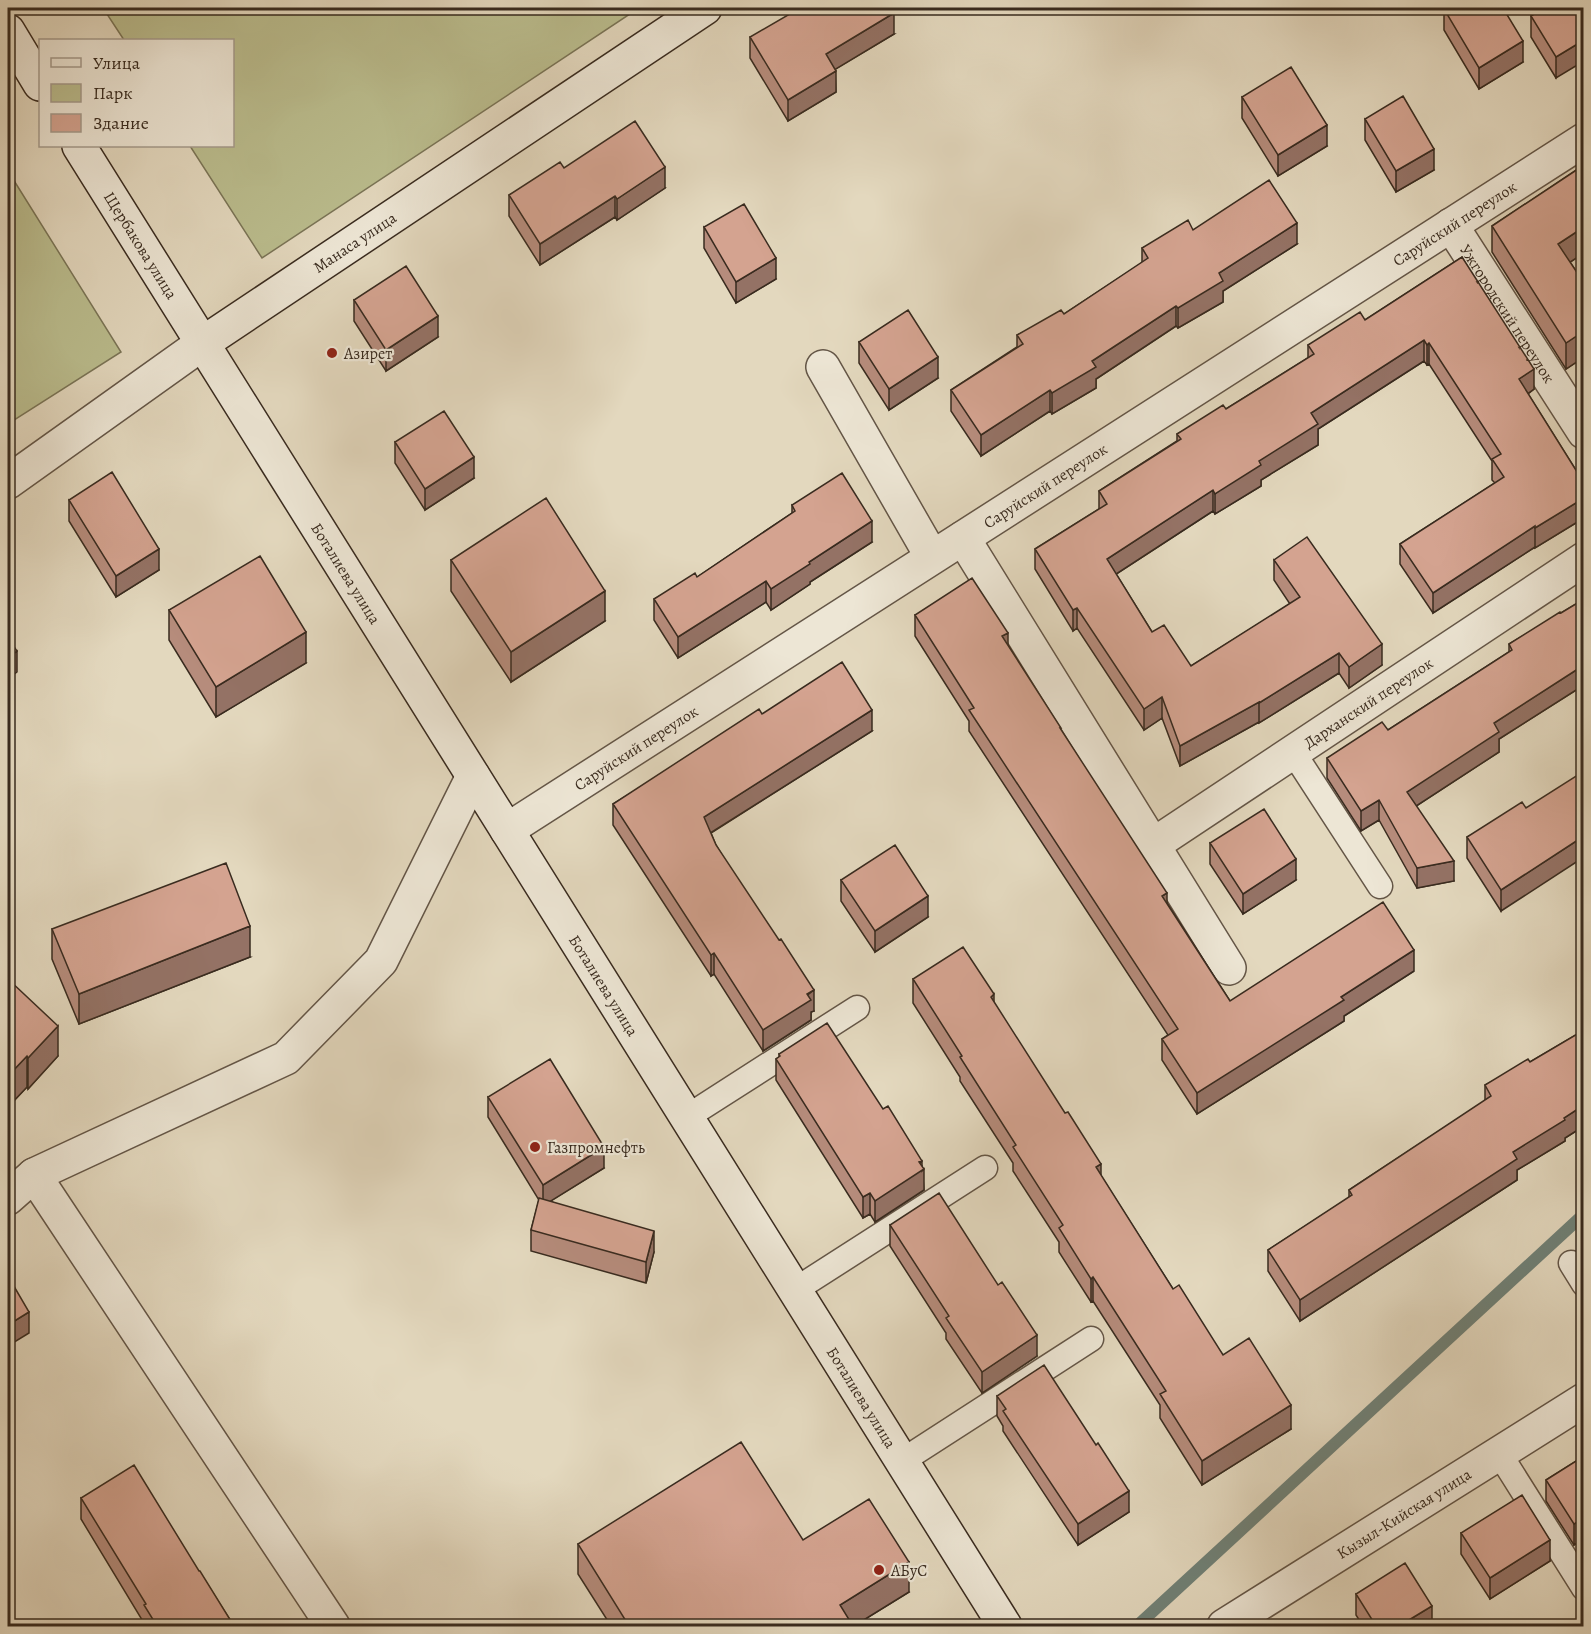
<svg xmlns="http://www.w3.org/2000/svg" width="1591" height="1634" viewBox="0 0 1591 1634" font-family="Alegreya,serif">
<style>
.green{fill:#babc8d;stroke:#7a7456;stroke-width:1.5}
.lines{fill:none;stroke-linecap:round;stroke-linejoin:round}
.stream{stroke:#708177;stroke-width:12}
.lane-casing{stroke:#645647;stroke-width:27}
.street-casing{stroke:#645647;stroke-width:36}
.secondary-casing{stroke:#392b1f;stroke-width:36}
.lane{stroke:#ede6d5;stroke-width:24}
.street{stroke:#ede6d5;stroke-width:33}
.secondary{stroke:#ede6d5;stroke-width:33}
.wall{fill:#b68c7c;stroke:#392b1f;stroke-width:1.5}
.shaded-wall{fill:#947265;stroke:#392b1f;stroke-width:1.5}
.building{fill:#d4a390;stroke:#392b1f;stroke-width:1.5}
.poi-dot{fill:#8f2418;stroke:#ede6d5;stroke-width:2}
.labels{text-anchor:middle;stroke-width:4.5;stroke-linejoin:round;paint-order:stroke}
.street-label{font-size:16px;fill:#392b1f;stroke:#ede6d5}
.poi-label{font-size:16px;fill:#392b1f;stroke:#ede6d5;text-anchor:start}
</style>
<rect width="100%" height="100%" fill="#e3d8be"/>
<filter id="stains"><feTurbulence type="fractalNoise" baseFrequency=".00333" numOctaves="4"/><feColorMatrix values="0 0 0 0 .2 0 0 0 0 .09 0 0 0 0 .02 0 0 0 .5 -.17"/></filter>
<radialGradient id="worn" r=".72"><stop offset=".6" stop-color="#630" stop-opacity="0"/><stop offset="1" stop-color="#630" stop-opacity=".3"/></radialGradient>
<path class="green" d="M103,8H639L262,258L190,146H232V40H124Z
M8,171L121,352L8,424Z"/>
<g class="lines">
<path class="stream" d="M1137,1626L1584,1214"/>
<g class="lane-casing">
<path id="lane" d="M1293,752L1380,886
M687,1117L857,1008
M1571,1263L1584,1284
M795,1290L985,1168
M1499,1453L1584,1588
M902,1461L1091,1339"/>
</g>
<g class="street-casing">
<g id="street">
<path id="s1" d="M1451,225L1584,432"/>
<path d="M823,367L932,557"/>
<path d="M8,482L203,343"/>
<path d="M963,538L1229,968"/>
<path id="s2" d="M507,830L1584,140"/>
<path id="s3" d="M1153,845L1584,559"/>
<path d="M34,1175L286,1058L381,961L473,776"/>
<path d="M8,1198L34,1175L333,1626"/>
<path id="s4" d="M1224,1626L1584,1400"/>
</g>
</g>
<g class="secondary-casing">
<g id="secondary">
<path d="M8,31L40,84"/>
<path id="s5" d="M79,146L1005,1626"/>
<path id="s6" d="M203,343L705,8"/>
</g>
</g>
<use href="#lane" class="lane"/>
<use href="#street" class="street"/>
<use href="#secondary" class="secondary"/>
</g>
<path class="wall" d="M1584,8L1556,78L1531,37V16Z
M1444,9L1523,62L1479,89L1444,30Z
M894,34L835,69L836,92L788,121L750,58V37Z
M1242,97L1327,146L1278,176L1242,118Z
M1365,119L1434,170L1396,192L1365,140Z
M1584,165V253L1570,262L1584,283V357L1566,369L1492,252V226Z
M564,168L665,188L617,220L615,217L540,265L509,216V195Z
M704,227L776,279L736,303L704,248Z
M1193,230L1297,244L1223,291V302L1178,328L1176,326L1096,379V388L1052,414L1050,411L981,456L951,411V390L1017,347V335L1064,314L1142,263V248Z
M1462,257L1534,389L1528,394L1584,483V518L1535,548V547L1433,613L1400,564V544L1495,483L1492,480V461L1429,364L1427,365L1424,361L1318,429V445L1261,480V486L1215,514L1213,511L1116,574L1152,632L1191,666L1290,604L1274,580V560L1382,665L1349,688L1339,673L1259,723V722L1180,766L1162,718L1144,730L1077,628L1073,631L1035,569V549L1099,509V491L1177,441V434L1226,409L1308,358V345L1365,320Z
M354,300L438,337L386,371L354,321Z
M859,342L938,378L889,410L859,363Z
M395,442L474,478L425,510L395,463Z
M69,500L159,570L116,597L69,521Z
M792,505L872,542L810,582V584L771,610L766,602L678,658L654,620V599L697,577L792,513Z
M451,560L605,621L511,682L451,591Z
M1584,599V685L1499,739V752L1416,806L1454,881L1417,888L1379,820L1361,831L1327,778V758L1388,730L1509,652V644L1561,613Z
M169,610L306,663L216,717L169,640Z
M915,615L1008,645L1167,903L1230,1001L1414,971L1344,1016V1021L1197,1114L1162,1060V1039L1168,1035L969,731V721L915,636Z
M762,714L872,731L711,833L716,845L814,1011L811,1012V1020L763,1051L714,974L711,976L613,825V804Z
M1526,808L1501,911L1467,858V837Z
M1210,843L1296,880L1243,914L1210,864Z
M841,880L928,917L875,952L841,901Z
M52,929L250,957L79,1024L52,959Z
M8,979L58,1056L28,1089L27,1087L8,1107Z
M913,979L994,1003L1101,1176L1173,1289L1223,1355L1291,1429L1202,1485L1160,1418V1405L1093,1301L1091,1302L1059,1252V1242L1013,1171V1163L960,1081V1077L913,1003Z
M1584,1030V1126L1565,1138V1141L1517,1170V1180L1300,1321L1268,1271V1250L1349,1198V1190L1485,1101V1085L1530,1062Z
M779,1054L883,1109L922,1166L924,1190L875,1222L870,1214L863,1218L776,1080V1059L779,1057Z
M488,1097L604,1168L550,1201L654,1252L646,1283L531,1251V1230L539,1200L488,1117Z
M890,1225L998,1285L1037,1356L982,1393L946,1339V1333L890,1246Z
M997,1396L1096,1445L1129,1512L1078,1545L1003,1431V1426L997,1416Z
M1584,1456V1546L1581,1541L1574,1545L1546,1501V1480Z
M81,1498L199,1571L234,1626H145L144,1623L81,1519Z
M1461,1533L1550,1561L1490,1599L1461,1554Z
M803,1540L909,1592L854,1626H611L578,1574V1544Z
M1356,1594L1432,1626H1363L1356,1615Z"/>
<path class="shaded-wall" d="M894,13V34L826,75V54Z
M1584,40V61L1556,78V57Z
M1523,41V62L1479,89V68Z
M836,71V92L788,121V100Z
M1327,125V146L1278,176V155Z
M1434,149V170L1396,192V171Z
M665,167V188L617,220V199Z
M615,196V217L540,265V244Z
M1297,223V244L1223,291V302L1178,328V308L1219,273Z
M1584,227V253L1558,270V244Z
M776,258V279L736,303V282Z
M1176,306V326L1096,379V388L1052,414V393L1092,361Z
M438,316V337L386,371V350Z
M1584,331V357L1566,369V343Z
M1424,340V361L1318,429V445L1261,480V486L1215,514V494L1311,413Z
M1429,343V364L1427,365V345Z
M938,357V378L889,410V389Z
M1534,369V389L1519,400V379Z
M1050,390V411L981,456V435Z
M474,457V478L425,510V489Z
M1213,490V511L1107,580V559Z
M1584,498V518L1535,548V528Z
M872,521V542L810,582V584L771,610V589L809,562Z
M1535,526V547L1433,613V593Z
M159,549V570L116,597V576Z
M766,581V602L678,658V637Z
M605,591V621L511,682V652Z
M1077,608V628L1073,631V610Z
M306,632V663L216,717V687Z
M1008,633V654L1002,636Z
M1382,644V665L1349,688V667Z
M17,651V672L8,679V658Z
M1339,653V673L1259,723V703Z
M1584,665V685L1499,739V752L1407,812V792L1494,723Z
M1162,697V718L1144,730V709Z
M1259,702V722L1180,766V746Z
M872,710V731L704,837V817Z
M1379,800V820L1361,831V811Z
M1584,836V857L1501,911V890Z
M1296,859V880L1243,914V894Z
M1454,861V881L1417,888V868Z
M1167,893V914L1162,896Z
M928,896V917L875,952V931Z
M250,926V957L79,1024V994Z
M1414,950V971L1344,1016V1021L1197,1114V1093L1341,997Z
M714,953V974L711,976V955Z
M814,990V1011L811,1012V1020L763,1051V1030Z
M994,994V1018L991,997Z
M58,1026V1056L28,1089V1058Z
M27,1056V1087L8,1107V1076Z
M1584,1105V1126L1565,1138V1141L1517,1170V1180L1300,1321V1300L1513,1152L1564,1118Z
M604,1147V1168L543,1206V1185Z
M922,1161V1171L924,1169V1190L875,1222V1201Z
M1101,1164V1188L1096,1167Z
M870,1193V1214L863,1218V1197Z
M654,1231V1252L646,1283V1262Z
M1093,1277V1301L1091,1302V1279Z
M29,1312V1333L8,1346V1325Z
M1037,1335V1356L982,1393V1372Z
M1291,1405V1429L1202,1485V1461Z
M1129,1491V1512L1078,1545V1524Z
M1581,1520V1541L1574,1545V1524Z
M1550,1540V1561L1490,1599V1578Z
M909,1562V1592L854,1626H840V1605Z
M1432,1606V1626H1399Z"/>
<path class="building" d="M800,8H890L894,13L826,54L836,71L788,100L750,37Z
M1447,8H1503L1523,41L1479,68L1444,9Z
M1544,8H1584V40L1556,57L1531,16Z
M1291,67L1327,125L1278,155L1242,97Z
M1403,96L1434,149L1396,171L1365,119Z
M635,121L665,167L617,199L615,196L540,244L509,195L560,162L564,168Z
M1584,165V227L1558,244L1584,283V331L1566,343L1492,226Z
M1269,180L1297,223L1219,273L1223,281L1178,308L1176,306L1092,361L1096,367L1052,393L1050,390L981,435L951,390L1023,344L1017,335L1061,310L1064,314L1148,258L1142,248L1188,220L1193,230Z
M744,204L776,258L736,282L704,227Z
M1462,257L1534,369L1519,379L1584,483V498L1535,528V526L1433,593L1400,544L1504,477L1492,459L1501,454L1429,343L1427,345L1424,340L1311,413L1318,424L1259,461L1261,465L1215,494L1213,490L1107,559L1152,632L1164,625L1191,666L1300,597L1274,560L1307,537L1382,644L1349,667L1339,653L1259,703V702L1180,746L1162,697L1144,709L1077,608L1073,610L1035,549L1107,504L1099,491L1181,439L1177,434L1223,405L1226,409L1314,354L1308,345L1360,312L1365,320Z
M406,266L438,316L386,350L354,300Z
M908,310L938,357L889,389L859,342Z
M444,411L474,457L425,489L395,442Z
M112,472L159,549L116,576L69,500Z
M842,473L872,521L809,562L810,564L771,589L766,581L678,637L654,599L695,573L697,577L795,511L792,505Z
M546,498L605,591L511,652L451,560Z
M260,556L306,632L216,687L169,610Z
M972,578L1008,633L1002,636L1061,728H1060L1167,893L1162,896L1230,1001L1383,902L1414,950L1341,997L1344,1000L1197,1093L1162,1039L1178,1029L969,710L974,708L915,615Z
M1584,599V665L1494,723L1499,732L1407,792L1454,861L1417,868L1379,800L1361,811L1327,758L1382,722L1388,730L1512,650L1509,644L1560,612L1561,613Z
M8,638L17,651L8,658Z
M842,662L872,710L704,817L716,845L779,940L781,939L814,990L807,994L811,1000L763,1030L714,953L711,955L613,804L759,709L762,714Z
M1584,771V836L1501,890L1467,837L1522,802L1526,808Z
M1264,809L1296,859L1243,894L1210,843Z
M895,845L928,896L875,931L841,880Z
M226,863L250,926L79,994L52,929Z
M963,947L994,994L991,997L1065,1113L1068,1112L1101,1164L1096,1167L1173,1289L1179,1285L1223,1355L1249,1338L1291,1405L1202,1461L1160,1394L1166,1391L1093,1277L1091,1279L1059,1228L1063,1225L1013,1147L1016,1145L960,1057L962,1056L913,979Z
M8,979L58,1026L28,1058L27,1056L8,1076Z
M827,1023L883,1109L888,1106L922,1161L919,1162L924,1169L875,1201L870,1193L863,1197L776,1059L780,1056L779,1054Z
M1584,1030V1105L1564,1118L1565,1120L1513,1152L1517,1159L1300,1300L1268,1250L1352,1195L1349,1190L1491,1096L1485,1085L1528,1059L1530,1062Z
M550,1059L604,1147L543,1185L488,1097Z
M939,1193L998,1285L1002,1282L1037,1335L982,1372L946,1318L949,1316L890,1225Z
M539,1198L654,1231L646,1262L531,1230Z
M8,1276L29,1312L8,1325Z
M1044,1365L1096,1445L1098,1443L1129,1491L1078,1524L1003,1411L1006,1409L997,1396Z
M741,1442L803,1540L869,1499L909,1562L840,1605L853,1626H625L623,1623L626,1621L578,1544Z
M1584,1456V1525L1581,1520L1574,1524L1546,1480Z
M134,1465L199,1571H200L234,1626H157L144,1605L146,1604L81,1498Z
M1522,1495L1550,1540L1490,1578L1461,1533Z
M1405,1563L1432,1606L1399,1626H1376L1356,1594Z"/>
<g class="poi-dot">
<circle cx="332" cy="353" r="6"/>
<circle cx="535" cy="1147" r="6"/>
<circle cx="879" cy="1570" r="6"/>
</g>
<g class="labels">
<g class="street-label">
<text dy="6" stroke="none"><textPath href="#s2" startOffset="1125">Саруйский переулок</textPath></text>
<text dy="6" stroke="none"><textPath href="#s6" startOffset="182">Манаса улица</textPath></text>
<text dy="6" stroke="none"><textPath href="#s5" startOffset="117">Щербакова улица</textPath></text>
<text dy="6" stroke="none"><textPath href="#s1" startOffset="105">Ужгородский переулок</textPath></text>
<text dy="6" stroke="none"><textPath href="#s2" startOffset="639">Саруйский переулок</textPath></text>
<text dy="6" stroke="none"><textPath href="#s5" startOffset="504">Боталиева улица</textPath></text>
<text dy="6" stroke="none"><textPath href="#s3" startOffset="258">Дарханский переулок</textPath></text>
<text dy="6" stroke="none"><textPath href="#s2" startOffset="153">Саруйский переулок</textPath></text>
<text dy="6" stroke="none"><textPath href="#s5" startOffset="990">Боталиева улица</textPath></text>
<text dy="6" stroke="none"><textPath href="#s5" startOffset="1476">Боталиева улица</textPath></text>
<text dy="6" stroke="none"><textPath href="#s4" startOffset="212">Кызыл-Кийская улица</textPath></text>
</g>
<g class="poi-label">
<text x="344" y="359">Азирет</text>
<text x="547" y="1153">Газпромнефть</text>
<text x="891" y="1576">АБуС</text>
</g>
</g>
<rect width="1591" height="1634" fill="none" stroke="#e3d8be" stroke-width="30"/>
<rect x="9" y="9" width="1573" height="1616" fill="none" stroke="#392b1f" stroke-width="3"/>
<rect x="15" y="15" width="1561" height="1604" fill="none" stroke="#392b1f" stroke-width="1.5"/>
<rect x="39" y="39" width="195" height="108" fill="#ede6d5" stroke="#a59b8c" stroke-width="1.5"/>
<rect x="51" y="58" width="30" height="9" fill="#ede6d5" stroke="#a59b8c" stroke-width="1.5"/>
<text x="93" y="69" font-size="18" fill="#392b1f">Улица</text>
<rect x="51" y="84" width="30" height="18" fill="#babc8d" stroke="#a59b8c" stroke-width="1.5"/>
<text x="93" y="99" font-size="18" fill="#392b1f">Парк</text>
<rect x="51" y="114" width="30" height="18" fill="#d4a390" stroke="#a59b8c" stroke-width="1.5"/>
<text x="93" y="129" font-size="18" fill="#392b1f">Здание</text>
<rect width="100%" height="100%" filter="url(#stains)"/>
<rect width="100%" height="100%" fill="url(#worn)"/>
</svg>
